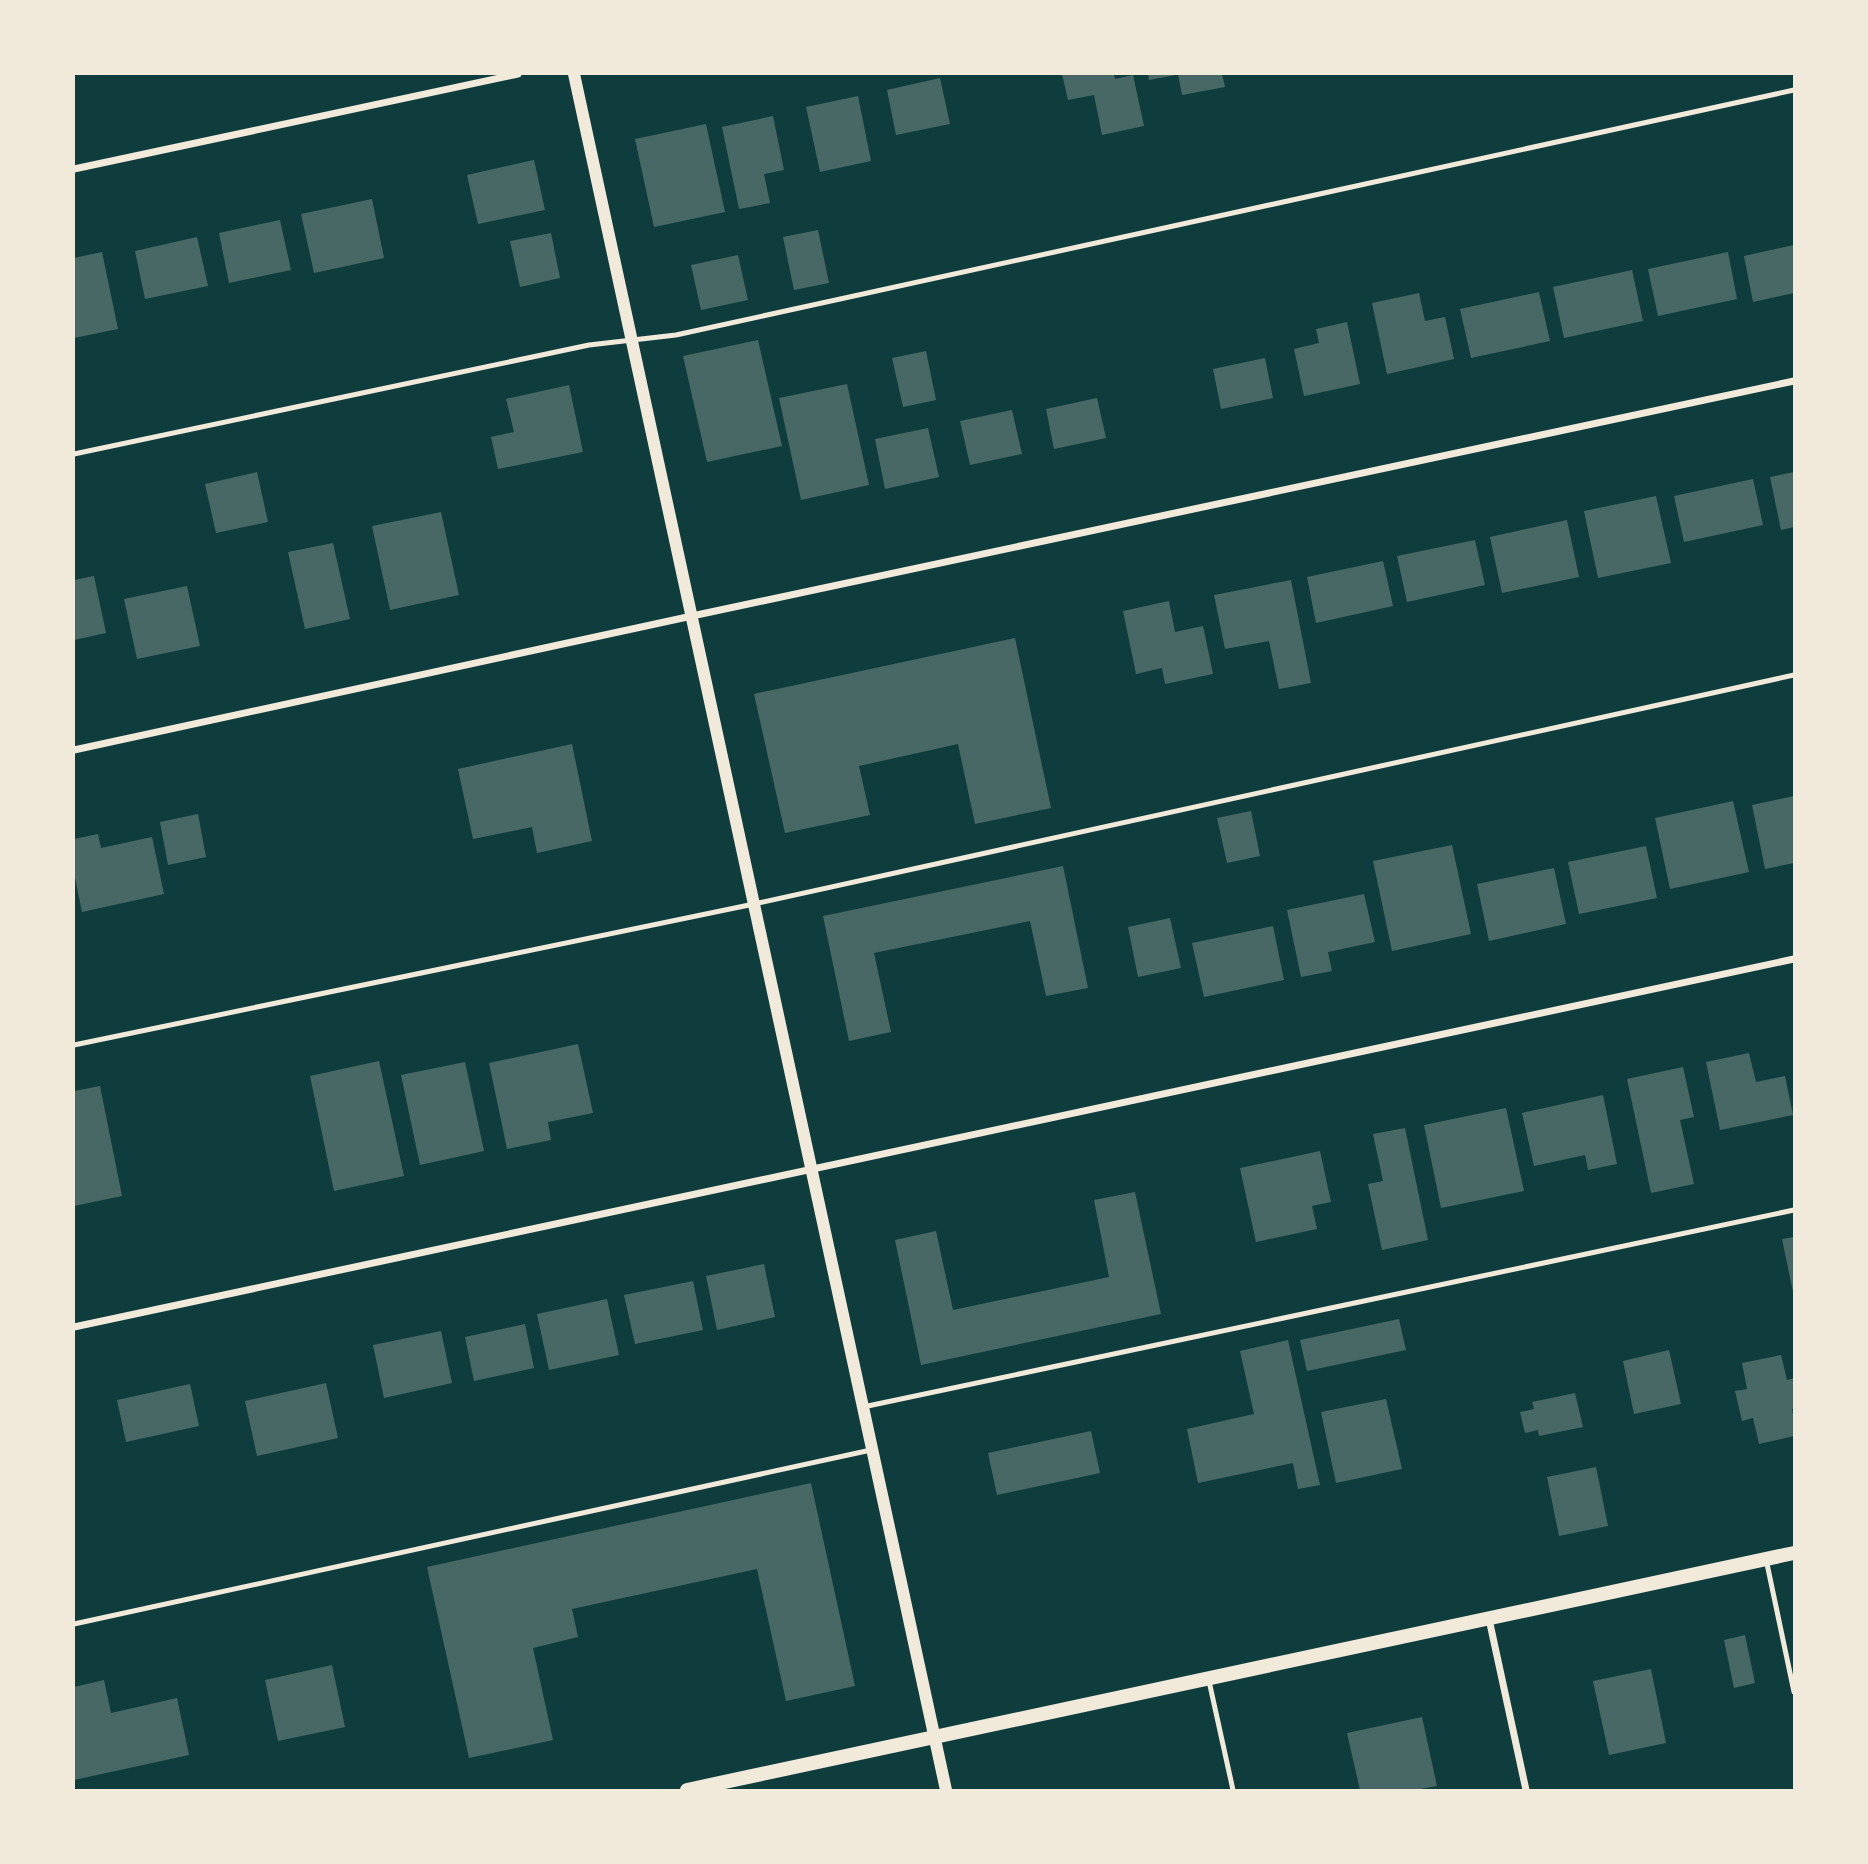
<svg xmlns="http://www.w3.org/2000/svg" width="1868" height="1864" viewBox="0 0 1868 1864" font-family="'Noto Sans',sans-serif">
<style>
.building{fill:#486865}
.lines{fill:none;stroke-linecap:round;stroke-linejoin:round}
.service{stroke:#f1e9da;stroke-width:5}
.minor{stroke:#f1e9da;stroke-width:7}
.tertiary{stroke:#f1e9da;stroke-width:12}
.secondary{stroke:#f1e9da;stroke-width:14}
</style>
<rect width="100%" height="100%" fill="#0f3d3e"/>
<path class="building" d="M1062,74H1114L1115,79L1133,75L1144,126L1102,135L1094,95L1068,100Z
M1148,74H1176V75L1149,80Z
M1178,74H1222L1225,87L1182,95Z
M940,78L950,124L896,135L887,90Z
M858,96L871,161L820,172L806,107Z
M773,116L784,170L764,174L770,203L739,209L722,127Z
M706,124L725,212L654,227L635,139Z
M534,160L545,210L478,224L467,175Z
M372,199L384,258L314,273L301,214Z
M280,220L291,270L229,283L219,233Z
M818,230L829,283L794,290L783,237Z
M551,233L560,278L520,287L510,241Z
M197,237L208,286L145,299L135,251Z
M1794,245V293L1753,302L1744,256Z
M102,252L118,329L74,338V258Z
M1728,252L1737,299L1658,316L1648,269Z
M738,255L748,300L701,310L691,265Z
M1632,270L1643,321L1564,338L1553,287Z
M1539,292L1550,341L1471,358L1460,309Z
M1419,293L1425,321L1445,317L1454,359L1387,374L1372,303Z
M1347,322L1360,384L1304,396L1294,349L1319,343L1316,329Z
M758,340L782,446L707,462L683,356Z
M926,351L936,400L903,407L892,358Z
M1265,358L1273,398L1221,409L1213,369Z
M847,384L869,485L801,500L779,398Z
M569,385L583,452L498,469L491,437L514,432L506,399Z
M1097,398L1106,438L1054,449L1046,409Z
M1012,410L1022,454L970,465L960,421Z
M928,428L939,477L885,489L875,439Z
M257,472L268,522L216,533L205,484Z
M1794,472V527L1781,530L1770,477Z
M1753,479L1763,525L1684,542L1674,496Z
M1656,496L1671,563L1598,578L1584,511Z
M441,512L459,595L390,610L372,526Z
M1567,520L1579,577L1502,593L1490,537Z
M1475,540L1485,585L1407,602L1397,556Z
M333,543L350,619L305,629L288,552Z
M1383,561L1393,606L1316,623L1307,577Z
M94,576L106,633L74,640V580Z
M1291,580L1311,683L1279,689L1269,641L1225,649L1214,595Z
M187,586L200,646L137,659L124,599Z
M1169,601L1175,632L1203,626L1213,674L1165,684L1162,668L1136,674L1123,611Z
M1015,638L1051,808L975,824L958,744L859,766L870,815L785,833L754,694Z
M572,744L592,841L537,853L532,827L473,839L458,769Z
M1794,796V863L1765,869L1752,805Z
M1733,801L1749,872L1670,889L1655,818Z
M1251,811L1260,856L1227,863L1217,818Z
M198,814L206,857L168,865L160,822Z
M98,834L101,848L152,837L164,894L82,912L74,873V839Z
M1452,845L1471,934L1392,951L1373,861Z
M1646,846L1657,898L1579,914L1568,862Z
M1063,866L1088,988L1046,996L1030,921L874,953L891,1032L849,1041L823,916Z
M1554,868L1566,924L1489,941L1477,884Z
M1364,894L1375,942L1328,952L1332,971L1301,977L1287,910Z
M1170,918L1181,968L1138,977L1128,927Z
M1273,926L1284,980L1204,997L1192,943Z
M578,1044L593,1113L548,1122L551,1140L507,1149L489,1063Z
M1749,1053L1756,1082L1785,1076L1793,1115L1720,1130L1706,1062Z
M379,1061L404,1176L334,1191L310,1076Z
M465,1062L484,1151L420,1165L401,1075Z
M1683,1067L1694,1117L1680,1120L1694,1184L1651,1193L1627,1079Z
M100,1086L122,1196L74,1206V1091Z
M1603,1095L1617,1164L1588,1170L1585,1155L1534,1166L1522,1113Z
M1506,1108L1524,1191L1441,1208L1424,1125Z
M1405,1128L1428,1240L1382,1250L1368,1184L1383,1181L1373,1134Z
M1320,1151L1331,1202L1312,1206L1317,1229L1256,1242L1240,1168Z
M1135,1192L1161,1314L921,1365L895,1240L936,1231L953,1310L1109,1277L1094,1200Z
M1794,1237V1292H1793L1782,1239Z
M764,1264L775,1317L717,1330L706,1276Z
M693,1281L703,1330L635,1344L624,1295Z
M607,1299L619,1355L549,1370L537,1314Z
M1399,1319L1406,1350L1307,1371L1300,1340Z
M525,1324L534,1368L474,1381L465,1337Z
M441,1331L452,1383L384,1398L373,1345Z
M1288,1340L1320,1485L1298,1489L1293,1463L1198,1483L1187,1429L1254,1414L1240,1351Z
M1669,1350L1681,1404L1634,1414L1623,1361Z
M1781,1355L1787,1380L1794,1378V1408L1792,1409L1794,1421V1436L1759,1444L1753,1418L1742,1421L1735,1391L1747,1389L1742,1363Z
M326,1383L338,1438L257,1456L245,1401Z
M190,1384L199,1426L126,1442L117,1400Z
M1575,1393L1583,1427L1539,1436L1538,1430L1525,1433L1520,1412L1534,1409L1532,1402Z
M1386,1399L1402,1469L1336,1483L1321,1412Z
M1091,1431L1100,1473L997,1495L988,1453Z
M1596,1467L1608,1526L1559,1536L1547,1477Z
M811,1483L855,1686L786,1701L757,1569L572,1609L578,1637L533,1648L553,1740L469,1758L427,1567Z
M1745,1635L1755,1683L1734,1688L1724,1640Z
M332,1665L345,1727L278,1741L265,1680Z
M1651,1669L1666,1743L1609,1755L1593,1681Z
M104,1680L111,1713L177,1698L189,1755L74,1780V1687Z
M1422,1717L1437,1786L1415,1790H1360L1347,1733Z"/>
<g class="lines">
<path class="service" d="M74,454L589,345L676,335L1794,90
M74,1045L754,904L1794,675
M863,1407L1794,1210
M1766,1559L1794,1692
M74,1624L871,1450
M1209,1681L1233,1790"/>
<path class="minor" d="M74,169L518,74
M74,750L692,616L1794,381
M74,1327L1794,959
M1489,1619L1526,1790"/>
<path class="tertiary" d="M574,74L946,1790"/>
<path class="secondary" d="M687,1790L1794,1553"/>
</g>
<rect width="1868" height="1864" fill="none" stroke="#f1e9da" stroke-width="150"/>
</svg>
